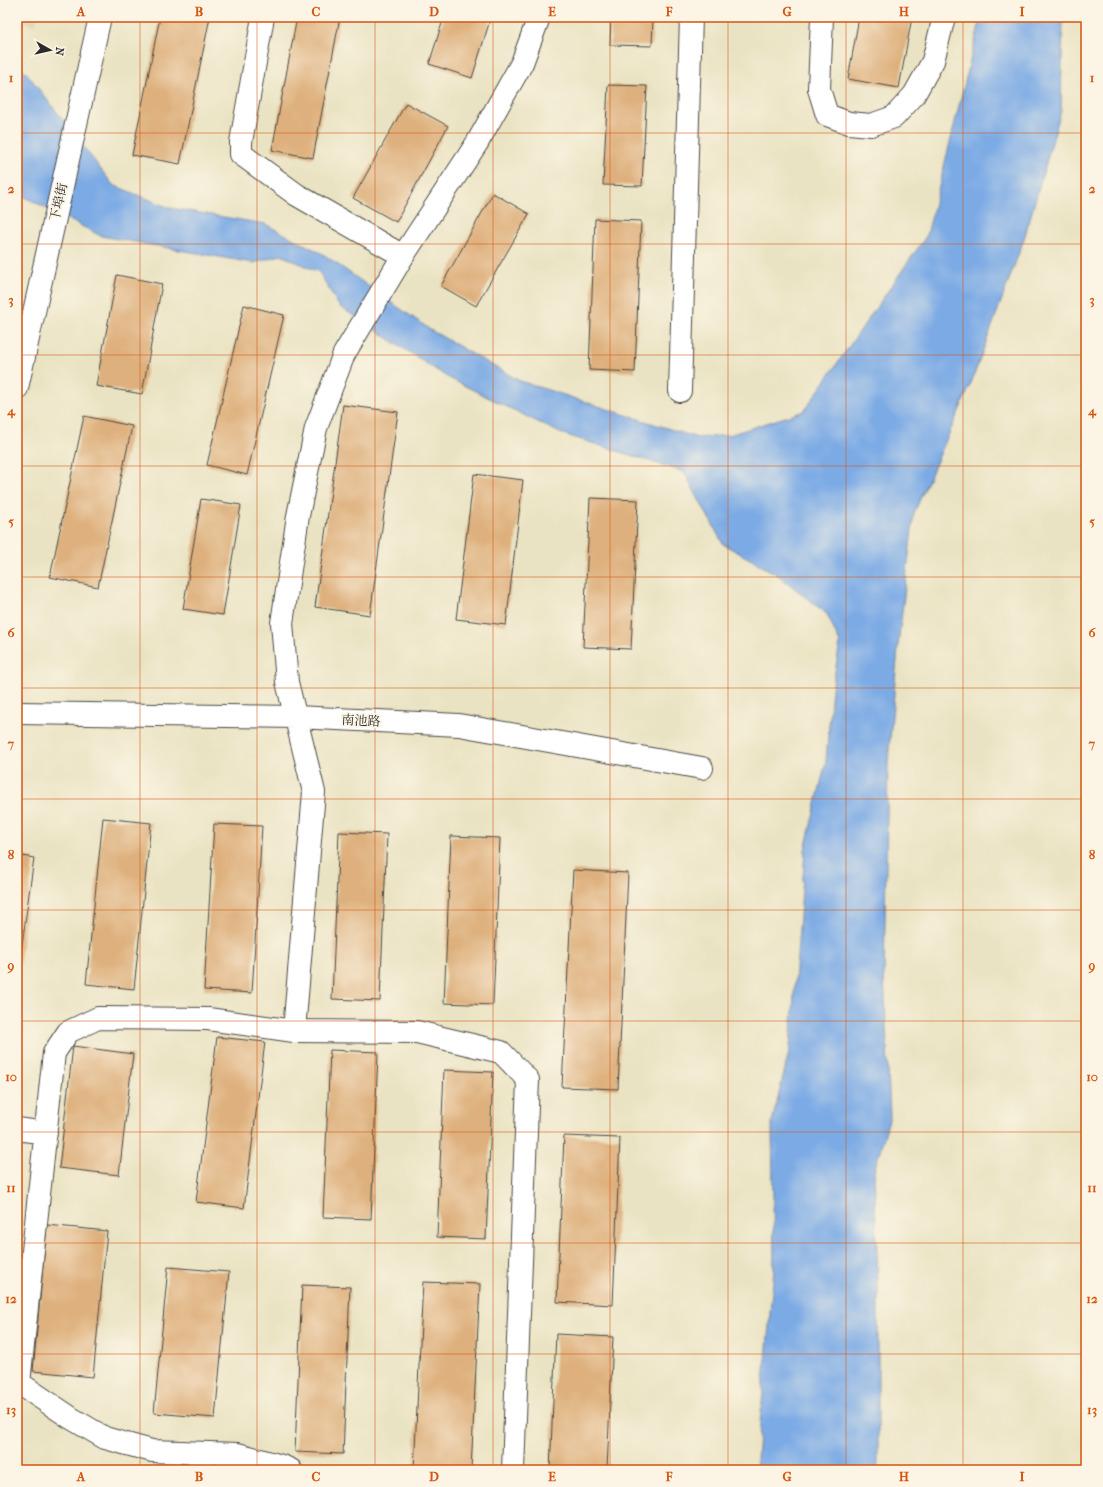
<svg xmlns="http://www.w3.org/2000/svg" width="1103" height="1487" viewBox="0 0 1103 1487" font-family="'IM FELL French Canon','Noto Serif SC',serif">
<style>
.built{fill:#ded3b4}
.water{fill:#7baae5;stroke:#536a88}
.building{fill:#deb07d}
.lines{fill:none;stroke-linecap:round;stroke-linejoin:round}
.minor-casing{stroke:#484742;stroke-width:24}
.minor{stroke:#fff;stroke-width:22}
.grid{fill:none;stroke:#d5540f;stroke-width:1;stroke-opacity:0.55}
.labels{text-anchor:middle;stroke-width:3.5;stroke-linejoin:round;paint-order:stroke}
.street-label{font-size:13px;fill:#2b2b2b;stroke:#fcf5e5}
.neatline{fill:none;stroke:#d5540f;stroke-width:1.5}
.grid-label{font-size:13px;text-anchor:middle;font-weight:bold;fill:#d5540f}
</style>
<rect width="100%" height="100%" fill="#fcf5e5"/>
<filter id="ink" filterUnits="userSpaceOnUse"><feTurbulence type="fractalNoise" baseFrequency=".025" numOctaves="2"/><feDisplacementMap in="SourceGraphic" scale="8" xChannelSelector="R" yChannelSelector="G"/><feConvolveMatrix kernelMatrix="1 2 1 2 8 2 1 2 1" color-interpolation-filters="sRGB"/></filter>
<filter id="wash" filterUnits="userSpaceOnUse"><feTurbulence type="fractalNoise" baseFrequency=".012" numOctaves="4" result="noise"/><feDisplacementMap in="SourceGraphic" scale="16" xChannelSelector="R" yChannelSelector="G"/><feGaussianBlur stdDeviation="0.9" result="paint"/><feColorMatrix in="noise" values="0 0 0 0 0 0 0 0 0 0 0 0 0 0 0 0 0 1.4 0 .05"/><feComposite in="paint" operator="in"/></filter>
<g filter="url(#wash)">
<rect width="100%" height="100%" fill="#eae3c3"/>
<path class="built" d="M17,17H37L35,25L17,22Z"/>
<path class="water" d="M981,17H1063L1061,111L1024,239L970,386L914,513L899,637L888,762L884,976L890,1116L874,1171L878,1283V1470H756L774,1269L772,1122L790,1048L805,850L826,761L832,689L840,643L827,614L778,575L723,544L684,472L560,433L447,377L339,306L319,272L281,255L253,263L101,236L17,193V64L25,71L113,185L170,208L265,224L323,254L432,331L520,381L698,438L729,435L804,411L927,235Z"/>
<g id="blocks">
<path class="building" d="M160,17H210L180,164L132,155Z
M297,17H340L313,158L272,150Z
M444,17H491L472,78L429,64Z
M611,17H653L652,46L610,45Z
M859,17H912L899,88L848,79Z
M608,85L647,86L642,186L603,185Z
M406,103L448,126L396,222L353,198Z
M493,193L529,214L476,306L441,286Z
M595,219L641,221L635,372L589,370Z
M117,275L162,284L142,394L96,386Z
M244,305L284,315L247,475L207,465Z
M343,405L398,412L370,615L315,607Z
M84,416L132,426L98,587L50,577Z
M474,474L523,480L506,625L456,619Z
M590,498L638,500L631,649L583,647Z
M201,499L241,505L223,615L183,609Z
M103,818L151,823L134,989L86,984Z
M214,824L262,826L252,993L204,990Z
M339,832L387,834L380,1001L332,999Z
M451,836L500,838L493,1005L444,1003Z
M17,855L34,858L18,974H17Z
M573,870L628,873L618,1089L562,1087Z
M217,1037L265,1042L244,1208L196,1202Z
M73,1046L133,1054L119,1175L59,1168Z
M330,1050L378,1052L371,1219L323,1217Z
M444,1070L493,1072L486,1239L437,1237Z
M564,1136L620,1138L613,1305L557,1302Z
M47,1225L107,1231L93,1377L33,1371Z
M168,1267L229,1272L215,1418L154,1413Z
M423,1282L480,1284L471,1470H414Z
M302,1285L350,1287L343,1454L295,1452Z
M556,1334L613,1337L607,1470H550Z"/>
</g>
</g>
<g filter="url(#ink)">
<use href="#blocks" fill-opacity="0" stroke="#484742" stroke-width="1"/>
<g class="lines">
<g class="minor-casing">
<path id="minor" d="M263,17L241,142V154L297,195L403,256L477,143L522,63L539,17
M822,17L819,89L827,115L849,123L871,125L894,117L914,95L933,61L944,17
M17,388L100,17
M680,391L691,17
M17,713L296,717L459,725L702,768
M294,1031L314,792L287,682L282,623L298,516L316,428L344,354L403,256
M17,1129L46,1133
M291,1470L282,1466L238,1454L152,1451L105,1438L71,1418L19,1383L54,1053L68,1032L98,1018L208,1019L294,1031L417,1032L501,1052L528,1080L513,1470"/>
</g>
<use href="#minor" class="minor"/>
</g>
</g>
<path class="grid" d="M140,17V1470M257,17V1470M375,17V1470M493,17V1470M610,17V1470M728,17V1470M846,17V1470M963,17V1470M17,133H1086M17,244H1086M17,355H1086M17,466H1086M17,577H1086M17,688H1086M17,799H1086M17,910H1086M17,1021H1086M17,1132H1086M17,1243H1086M17,1354H1086"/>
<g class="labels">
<g class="street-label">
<text transform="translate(58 202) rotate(-77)" y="5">下埠街</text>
<text transform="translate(361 720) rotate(3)" y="5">南池路</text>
</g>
</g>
<rect width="1103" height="1487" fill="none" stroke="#fcf5e5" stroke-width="44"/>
<g transform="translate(50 50) rotate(98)" stroke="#fcf5e5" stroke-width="3" paint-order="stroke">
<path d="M0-3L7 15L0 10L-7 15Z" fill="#2b2b2b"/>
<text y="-6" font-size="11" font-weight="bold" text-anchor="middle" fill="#2b2b2b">N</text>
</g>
<rect x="22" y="22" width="1059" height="1443" class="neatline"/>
<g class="grid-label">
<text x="81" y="16">A</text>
<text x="199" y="16">B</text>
<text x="316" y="16">C</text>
<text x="434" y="16">D</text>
<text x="552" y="16">E</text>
<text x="669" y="16">F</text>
<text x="787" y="16">G</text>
<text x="904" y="16">H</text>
<text x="1022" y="16">I</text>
<text x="11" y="82">1</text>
<text x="1092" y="82">1</text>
<text x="11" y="193">2</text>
<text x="1092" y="193">2</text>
<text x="11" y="304">3</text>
<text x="1092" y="304">3</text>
<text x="11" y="415">4</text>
<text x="1092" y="415">4</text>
<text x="11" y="526">5</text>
<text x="1092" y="526">5</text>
<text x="11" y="637">6</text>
<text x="1092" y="637">6</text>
<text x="11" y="748">7</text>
<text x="1092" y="748">7</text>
<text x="11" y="859">8</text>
<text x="1092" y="859">8</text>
<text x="11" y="970">9</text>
<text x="1092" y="970">9</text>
<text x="11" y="1081">10</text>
<text x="1092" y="1081">10</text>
<text x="11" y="1192">11</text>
<text x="1092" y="1192">11</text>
<text x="11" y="1303">12</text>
<text x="1092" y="1303">12</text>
<text x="11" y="1414">13</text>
<text x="1092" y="1414">13</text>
<text x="81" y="1481">A</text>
<text x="199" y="1481">B</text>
<text x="316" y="1481">C</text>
<text x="434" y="1481">D</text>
<text x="552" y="1481">E</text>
<text x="669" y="1481">F</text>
<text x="787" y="1481">G</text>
<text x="904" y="1481">H</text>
<text x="1022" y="1481">I</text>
</g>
</svg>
